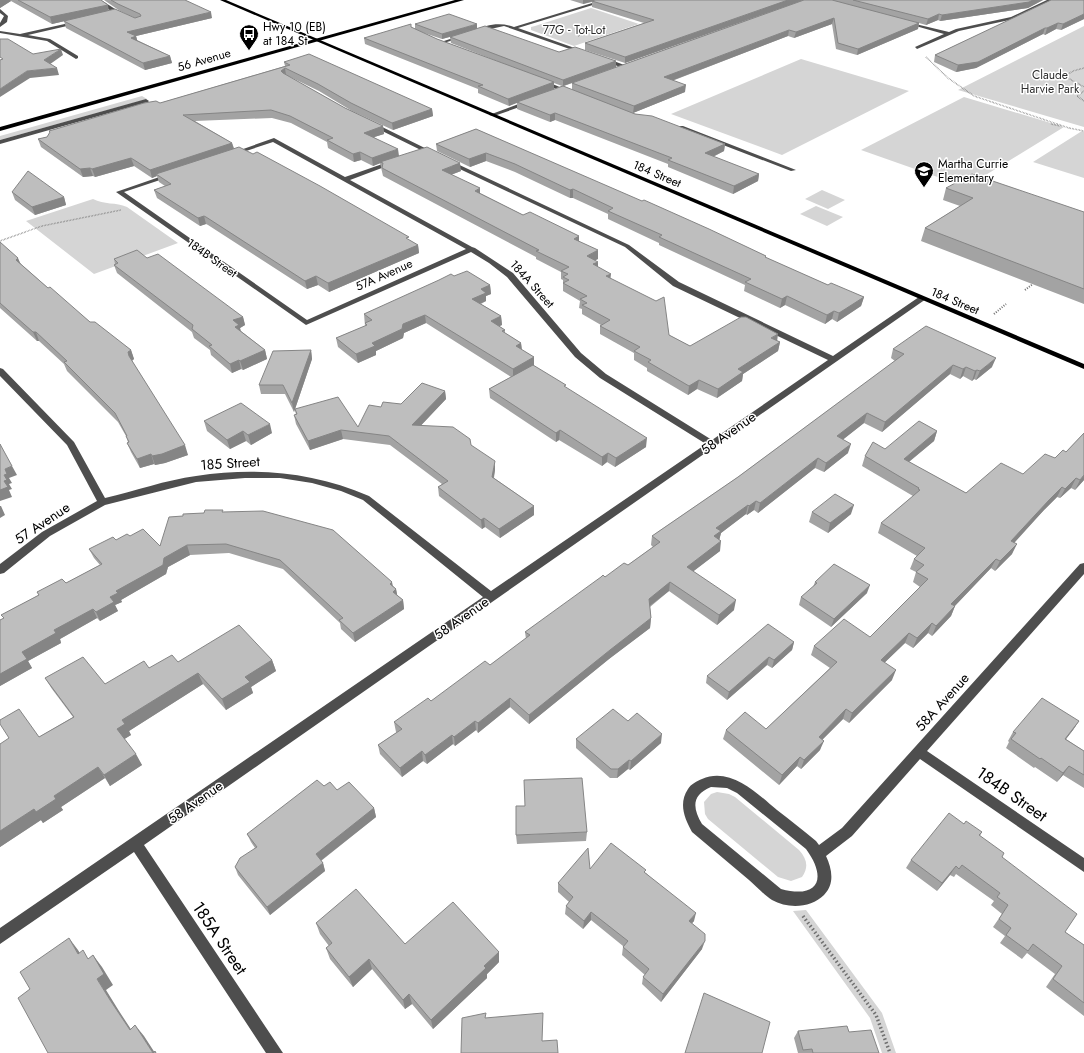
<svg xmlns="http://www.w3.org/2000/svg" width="1084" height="1053" viewBox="0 0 1084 1053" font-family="Jost,sans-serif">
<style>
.green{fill:#d5d5d5}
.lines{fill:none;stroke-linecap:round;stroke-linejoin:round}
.path-far2{stroke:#707070;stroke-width:1.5;stroke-dasharray:0.5 1;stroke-linecap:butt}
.path-far1{stroke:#707070;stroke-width:2;stroke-dasharray:1 1.5;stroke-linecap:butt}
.path{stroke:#707070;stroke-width:3.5;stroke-dasharray:1.5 2.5;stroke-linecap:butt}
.minor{fill:#4e4e4e;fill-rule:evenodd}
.major{fill:#000;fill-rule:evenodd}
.highway{fill:#000;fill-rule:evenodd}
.wall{fill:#a3a3a3;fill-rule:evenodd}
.shaded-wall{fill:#858585}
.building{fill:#bebebe;stroke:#858585}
.labels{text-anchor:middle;stroke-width:3;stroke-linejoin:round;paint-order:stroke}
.far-poi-label{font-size:12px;fill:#000;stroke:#fff;text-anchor:start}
.far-park-label{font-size:12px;fill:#2c2c2c;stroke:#fff}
.far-street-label{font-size:12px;fill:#000;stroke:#fff}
.street-label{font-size:14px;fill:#000;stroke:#fff}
.near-street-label{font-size:17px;fill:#000;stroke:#fff}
</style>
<rect width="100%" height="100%" fill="#fff"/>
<path class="green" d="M591,8L639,24L574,46L531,30V27L535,26Z
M1084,26V127L958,90Z
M801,59L909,91L782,155L671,114Z
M142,96L147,99L0,140V136Z
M964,97L1064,127L966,187L861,150Z
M1082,131L1084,132V178L1033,162Z
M822,190L845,200L828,209L805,199Z
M93,199C104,205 116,202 127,207L178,243L94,274L26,221Z
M816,206L843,217L827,226L800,214Z
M717,792L729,794L735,797L799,850C807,859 809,867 802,877L791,881L778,877L708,819L705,814L704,802L711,794Z
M806,910L882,1013L896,1053H882L870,1018L793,911Z"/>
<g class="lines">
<path class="path-far2" d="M578,36L589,31
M926,57L948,78L974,96L1069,128
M1084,68L1073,71L1067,75L1068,78L1084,87
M1084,91L1077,96L1084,101
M1051,124L1060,126
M1069,128L1084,131
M0,241L42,226L121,210"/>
<path class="path-far1" d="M1025,290L1033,284
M994,314L1006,304"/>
<path class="path" d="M803,916L876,1015L890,1053"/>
<path class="minor" d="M96,0H101L126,16L124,17L115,14Z
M602,0H609L518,28L586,52V54H584L504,26L477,32L475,31C486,24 501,22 514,27Z
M1047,0H1053L1014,19L959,31L917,49L915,47L944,34L905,23L907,22L949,32L956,29L1011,17Z
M0,9L8,16L7,22L0,27V23L4,16L0,13Z
M78,21L80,23L28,35L50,39L78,56V58L76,59L47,41L0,33V31L20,34Z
M462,35L464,37L440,44L438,43Z
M603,57L627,66L628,67L623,68L601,60L600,59Z
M539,80H543L574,93L569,94L539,82Z
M146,99L149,101L148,102L0,144V140Z
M529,100L531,101V103L494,116L489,115Z
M372,122L435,153L436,154L431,155L370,125L369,124Z
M679,126H683L796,170L791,171L679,128Z
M274,138L345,177L391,161H395V163L350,180L472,247L475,248L513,273L581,353L606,374L712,440L828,360L673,286L625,247L447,163V161H451L629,245L679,282L833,356L919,297H925L926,299L144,845L283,1053H266L134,852L0,944V928L483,597L363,500L341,491L312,483L280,478H245L196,482L105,505L50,536L4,573L0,574V564L42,532L97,501L67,445L0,376V368L3,369L74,442L105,498C135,491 166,480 196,476C258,467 312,472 369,496L491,591L706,444L600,378L575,357L507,277L489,263L471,252L306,325L116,192L168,174H172V176L124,192L307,320L466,249L273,142L234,155L229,154Z
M1084,563V574L927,751L1084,858V872L920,759L852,836L826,856C832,869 835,884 824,895C811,908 788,909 772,900C764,895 756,886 749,880C730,864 711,848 692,832C685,819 678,804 688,789C691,784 697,781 702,779C730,766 758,794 777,810C790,820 803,830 816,841L819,845L842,828L1080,564ZM711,787L727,788L737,793L806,849C828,879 818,899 781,889L702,824C692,807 692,795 711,787Z"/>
<path class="major" d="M220,0H226L1084,364V369Z"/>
<path class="highway" d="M455,0H464L0,131V127Z"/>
</g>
<path class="wall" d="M0,0H101L109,11L135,18L120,11L104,0H185L212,18L136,36L137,40L170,56L172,63L145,70L66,28L64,21L69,20L52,24L11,1L0,8Z
M570,0H1043L1028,8L940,21L938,20L926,25L919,23L918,29L857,55L836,49L832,24L794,38L788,36L672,81L685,92L633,113L725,144L724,151L713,157L759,174L758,181L733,194L668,167V164L555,120L550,122L517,109V102L509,106L478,93V89L365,44L364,38L411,27L415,29V24L477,29L559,52L616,67L564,86L572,90V83L789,5L625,63L585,50V43L644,23L592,7V2L583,4ZM421,32L442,39L450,37L451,43L507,65L437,39ZM554,83L562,86L554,89Z
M1084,0V19L1061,30L1056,29L1045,35L1043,34L976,68L956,72L934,62L935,55L1048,2Z
M284,62L432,109L433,116L393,130L352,111L319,91L286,75L345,108L383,126L384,134L374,137L399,156L461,171L451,175L480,193L523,215L579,236V241L598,259L595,260L598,267L610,278L669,335L690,346L777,341L780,342L778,351L743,374L742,381L717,398L697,389L688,395L647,371V368L634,360V353L600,334V326L601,325L582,314V309L579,308L580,301L563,291V280L561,279V272L536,259V257L383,176L380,163L373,166L361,160L354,162L328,148L327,142L291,123L272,118L195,121L232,143L234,148L418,245L419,253L329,292L318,285L307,289L208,225L206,224L200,226L157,198L154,190L165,186L159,182L157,176L152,178L134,166L95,177L93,176L83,177L41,147L38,139L47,137L50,133L49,131L160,103L285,66Z
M476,129L766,256V258L828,285L864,297L861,306L837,322L832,319L825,324L785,305L780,308L744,291L745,285L659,245V243L608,219V214L573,198H570L515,172L486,161L470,167L437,151L436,144Z
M946,188L1084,212V304L921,241L925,228L960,206L943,200Z
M12,192L64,197L66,205L35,215L15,200Z
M0,242L21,264L48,288L90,322L131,350L134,359L132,361L188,455L165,463L155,465L154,464L140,468L131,452L127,443L128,442L126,436L118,422L67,371L64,364L39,341H37L0,308Z
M147,258L243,317L245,325L240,328L241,331L265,350L267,359L243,370L241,369L232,373L211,355L210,350L194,338L192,332L117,273L114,265L115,264L114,259Z
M454,276L490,285L491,294L486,296V301L481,304L501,316L502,325L499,326L505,330V333L521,343L522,350L534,357V366L566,388L646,447L615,467L607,462L602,466L559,440L556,442L490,398L489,389L511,377L426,323L404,333L403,338L376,351V355L358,363L338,347L336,338L365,326L364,314Z
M893,349L992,367L976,380L974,379L972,381L963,376L960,379L950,374L882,432L864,423L843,439L848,453L824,472L815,468L758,513L754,510L747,515L746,514L721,533L719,540L720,551L693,571L734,610L717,625L669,591L650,607L651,618L650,628L609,659L529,724L510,707L478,733L476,730L455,746L453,744L427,764L423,761L402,777L380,754L378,745L397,732H396L394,722L431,701L490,665L526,639L525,632L605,577L628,565L653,547L651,545L652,536L738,477L895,361L891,358Z
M311,350L312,359L294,412L285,394H261L259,385Z
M445,391L446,399L421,425L471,445L495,470L494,478L534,506V515L500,538L485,527L482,529L439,496L438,487L442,484L390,445L343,439L310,450L296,424L294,415H296L295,409L358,427L381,407L401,404Z
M204,421L272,433L251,445L246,441L230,449L207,431Z
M937,431L934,441L909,462L966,493L1023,474L1066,452L1084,433V480L1075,490L1071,488L1060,498L1057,497L1044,510L1014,542L1012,554L995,571L991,568L955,606L951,616L932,636L928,633L913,648L905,643L884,663L892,680L849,723L843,719L822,740L820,750L801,769L797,766L779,785L723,739L726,730L766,729L830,668L811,655L814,646L870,637L920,587L913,582L916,572L910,569L914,559L917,556L878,533L881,523L913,496L862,466L865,456Z
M224,512L393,586L396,589L397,595L403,600L404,609L355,642L341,629L340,623L283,569L229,553L190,555L168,567L166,574L121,600L122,602L115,605L118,611L100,621L97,618L60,639L61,643L28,661L32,668L0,686V620L4,618L1,615L39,595L37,592L66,583L100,565L94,558L89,549L130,536L160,546L183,516Z
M812,512L851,514L828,533L809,522Z
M815,582L867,593L831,627L799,605L801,597L813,587Z
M794,642L792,650L772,668L767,665L727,700L706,683L707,676Z
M272,660L276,671L251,687L253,693L226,710L203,684L129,731L131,735L124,739L142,765L110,786L105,778L61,807L63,810L43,823L41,820L0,847V744L39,737L73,717L52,689L45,678L105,684L149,668L178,662Z
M628,721L661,743L630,770L628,769L617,778H610L576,748V739Z
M1079,721L1073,730L1066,739L1084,751V788L1063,775L1057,782L1035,767L1034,768L1006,748L1009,742L1008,741L1013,732Z
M324,786L337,790L374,808L376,817L321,861L323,863L325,871L270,915L238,875L235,867L255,848L251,842L247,834Z
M964,824L982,832L980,836L1002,857L1065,932L1084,945V1016L1046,987L1055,974L1027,953L1022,959L1000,943L1005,936L993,927L1002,914L991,905L994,901L956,874L954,877L950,875L937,891L906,868L911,860Z
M587,832L586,841L517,844L516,835Z
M590,869L646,873L694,921L692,923L702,949L661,1002L642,984L643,977L645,975L622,955L623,947V946L591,920L583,929L565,914L566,906L569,902L558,892V883Z
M316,923L405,944L499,952V962L487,974V978L433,1029L412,1004L405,1009L372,969L353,987L330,959L326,948L329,946L320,934Z
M798,1031L849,1032L879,1053H798L794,1038Z"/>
<path class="shaded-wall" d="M0,0H10L11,1L0,8Z
M583,0H597L583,4Z
M788,0H804L625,63V57Z
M1033,0H1043L1028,8L940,21L942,15Z
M108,5L109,11L52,24L50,17Z
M211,12L212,18L136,36L138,43L133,44L127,32Z
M939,14L938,20L926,25L928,19Z
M1084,14V19L1061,30L1063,24Z
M834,18L832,24L794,38L796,32Z
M919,23L918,29L857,55L858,49Z
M1058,23L1056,29L1045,35L1047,28Z
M477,24V29L442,39V34Z
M1045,28L1043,34L976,68L956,72L958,65Z
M789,30L788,36L663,84L664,77Z
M61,49L63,55L46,67L44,60Z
M170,56L172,63L145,70L143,63Z
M616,61V67L563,86V80Z
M57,68L59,75L30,78L0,97V89L27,71Z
M285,68L286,75L283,78L281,71Z
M554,82V89L509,106L508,99Z
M686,85L685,92L633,113L634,106Z
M432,109L433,116L393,130L392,123Z
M555,113V120L550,122V115Z
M383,126L384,134L365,140L364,133Z
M232,143L234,150L156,174L157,176L152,178L150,170Z
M725,144L724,151L704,161L705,153Z
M398,149L399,156L373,166L372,158Z
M360,152L361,160L354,162L353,154Z
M486,153V161L470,167L469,159Z
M131,158L134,166L95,177L92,169Z
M460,163L461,171L442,178V170Z
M90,168L93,176L83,177L80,169Z
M759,174L758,181L733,194L734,186Z
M480,188V196L475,191Z
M573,189V198H570V190Z
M64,197L66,205L35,215L32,207Z
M204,216L206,224L200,226L198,218Z
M579,236V244L574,239Z
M418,245L419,253L329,292L328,283Z
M598,250V259L587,264V256Z
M18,258L22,267L16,260Z
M598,262V270L593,264Z
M611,274L610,282L606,276Z
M316,276L318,285L307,289L305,281Z
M490,285L491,294L486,296V301L472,307V299L481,289Z
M787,296L785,305L780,308L782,299Z
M864,297L861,306L837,322L839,313Z
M834,311L832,319L825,324L827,315Z
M425,315L426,323L404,333L403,338L376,351V355L358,363L356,354L372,343L403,324Z
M501,316L502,325L491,330V321Z
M243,317L245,325L240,328L241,334L237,336L233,320Z
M33,332H36L39,341H37Z
M778,334L777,342L771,338Z
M780,342L778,351L743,374L742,381L717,398L718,389L738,369Z
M521,343L522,352L516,346Z
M131,350L134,359L131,361L132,365L128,352Z
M265,350L267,359L243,370L240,361Z
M311,350L312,359L294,412L292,403Z
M534,357V366L513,378V369Z
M996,358L992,367L976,380L980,371Z
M239,360L241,369L232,373L230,364Z
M953,365L950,374L882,432L885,422Z
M966,367L963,376L960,379L963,369Z
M977,370L974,379L972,381L975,371Z
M699,380L697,389L688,395L689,386Z
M445,391L446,399L413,434L412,425Z
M867,413L864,423L835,446L837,436Z
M270,424L272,433L251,445L248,435Z
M341,430L343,439L310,450L308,441Z
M560,430L559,440L556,442V433Z
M243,431L246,441L230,449L227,440Z
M937,431L934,441L900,469L904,459Z
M647,438L646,447L615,467L616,458Z
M851,444L848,453L824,472L826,463Z
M185,445L188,455L165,463L155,465L152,456Z
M608,453L607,462L602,466V457Z
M151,454L154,464L140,468L137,459Z
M818,458L815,468L758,513L760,503Z
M495,461V470L492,486V477Z
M12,466L17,475L9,478L12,483L9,484L12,489L9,490L12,497L0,501V490L4,481L5,469Z
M1084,475V480L1075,490L1080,480Z
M1076,478L1071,488L1060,498L1065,489Z
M1062,487L1057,497L1044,510L1007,551L1011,541L1049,500Z
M756,501L754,510L747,515L749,506Z
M748,505L746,514L721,533L719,541L712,546L716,528Z
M854,505L851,514L828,533L830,523Z
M0,506H1L5,515L0,518Z
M534,506V515L500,538L499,529Z
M484,518L485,527L482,529L481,520Z
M721,541L720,551L686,577L687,567Z
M1017,544L1012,554L995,571L1000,561Z
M187,545L190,555L168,567L166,574L121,600L122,602L115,605L118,611L100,621L96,612L110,597L116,591L164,558Z
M996,559L991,568L947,614L951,604Z
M392,582L394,591L396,589L398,599L394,601L390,584Z
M670,582L669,591L647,608L649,599Z
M870,585L867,593L831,627L834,619Z
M403,600L404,609L355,642L353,633Z
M736,600L734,610L717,625L719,615Z
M955,606L951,616L932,636L936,626Z
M93,609L97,618L60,639L61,643L28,661L32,668L0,686V674L22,652L54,630Z
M651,618L650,628L609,659L529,724V715L610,650Z
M932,623L928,633L913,648L917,638Z
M909,633L905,643L877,670L881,660Z
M794,642L792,650L772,668L774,660Z
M769,657L767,665L727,700L729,692Z
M272,660L276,671L251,687L253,693L226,710L222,699L245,677Z
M896,670L892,680L849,723L852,713Z
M198,673L203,684L129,731L131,735L123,740L117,729L122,720Z
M510,698V707L478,733V723Z
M846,709L843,719L815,747L819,737Z
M475,721L476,730L455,746L454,737Z
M1079,721L1073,730L1059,748L1065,739Z
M662,734L661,743L630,770L631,761Z
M452,735L453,744L427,764L425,755Z
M824,741L820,750L801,769L804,760Z
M422,751L423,761L402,777L400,768Z
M136,754L142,765L110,786L104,775Z
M800,757L797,766L779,785L782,775Z
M629,760L628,769L617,778L618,769Z
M1069,766L1063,775L1057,782L1063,773Z
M98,767L105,778L61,807L63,810L43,823L41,820L0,847V831Z
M374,808L376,817L319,862L316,854Z
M323,863L325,871L270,915L267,907Z
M956,866L950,875L937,891L942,883Z
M591,912V920L583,929L584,921Z
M696,913L694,921L687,929L689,921Z
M69,938L78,950L87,965L78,954Z
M705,941L702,949L661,1002L663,994Z
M499,952V962L487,974V978L433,1029L431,1020L484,966Z
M93,955L102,967L113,985L106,990L119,1011L138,1040L130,1030L110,1000L97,979Z
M369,959L372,969L353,987L349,977Z
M409,994L412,1004L405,1009L403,1000Z
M135,1025L144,1036L155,1053H153Z"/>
<path class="building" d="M18,0H101L108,5L50,17Z
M111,0H185L211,12L127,32L136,36L131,38L170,56L143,63L64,21L115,9L135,18L141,16L140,14L118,4Z
M595,0H788L625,57L585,43L654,20L592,1Z
M804,0H832L919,23L858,49L838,43L834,18L796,32L789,30L664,77L686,85L634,106L572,83Z
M853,0H1033L1029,2L942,15L939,14L928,19Z
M1051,0H1084V14L1063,24L1058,23L1047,28H1045L978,62L958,65L935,55Z
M449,14L477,24L442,34L415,24Z
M411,24V27L437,39L554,82L508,99L478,86L483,85L364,38Z
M485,26L559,52L575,47L616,61L563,80L450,37Z
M0,39H8L33,54L61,49L44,60L57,68L27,71L0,89V60L3,59L0,57Z
M309,54L432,109L392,123L351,103L318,84L285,68L281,71L283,73L345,108L383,126L364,133L398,149L372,158L360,152L353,154L327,140L333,138L290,116L271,110L183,115L232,143L150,170L131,158L92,169L90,168L80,169L38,139L47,137L50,132L49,131L144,103L156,101L160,103L290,65L284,62Z
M563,86L635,114L652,116L725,144L705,153L759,174L734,186L668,160L672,158L555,113L550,115L517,102Z
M476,129L642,201L644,200L709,229L766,256L765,257L828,285L831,283L864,297L839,313L834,311L827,315L787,296L782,299L745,282L751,279L659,237L662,235L608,211L613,208L573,189L570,190L515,164L486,153L469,159L436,144Z
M239,147L253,154L257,152L320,186L409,237L406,238L418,245L328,283L316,276L305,281L206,217L204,216L198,218L154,190L171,184L156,174Z
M427,147L460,163L442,170L480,188L475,191L523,215L530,212L579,236L574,239L598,250L587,256L598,262L593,264L611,274L606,276L656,301L664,297L669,335L690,346L741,317H746L778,334L771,338L780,342L738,369L743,372L718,389L699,380L689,386L648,362L651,360L634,351L640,347L600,326L610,320L582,305L587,303L580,299L587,296L563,283L569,280L563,277L568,274L561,271L569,267L536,251L539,250L382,168L383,163L380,162Z
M28,171L64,197L32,207L12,192Z
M972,174L1084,212V289L925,228L973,198L946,188Z
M0,242L18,258L16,260L48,288L50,287L90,322H95L131,350L128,352L129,356L185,445L162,454L152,456L151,454L137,459L127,443L129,442L126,436H127L115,413L64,362L67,361L36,332H33L0,303Z
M137,250L147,258L158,254L243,317L233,320L239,325L235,327L265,350L240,361L239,360L230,364L209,346L212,345L192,329L193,325L114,265L118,263L114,259Z
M467,271L490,285L481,289L486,293L472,299L501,316L491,321L505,330L502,331L521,343L516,346L534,357L513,369L425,315L403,324L402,329L372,343L375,346L356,354L336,338L367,325L365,323L372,320L364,314L439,280L451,274L454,276Z
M926,326L996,358L980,371L977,370L975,371L966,367L963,369L953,365L885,422L867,413L837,436L851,444L826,463L818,458L760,503L756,501L749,506L748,505L716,528L721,531L714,536L721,541L687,567L736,600L719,615L670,582L649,599L651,618L610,650L529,715L510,698L478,723L475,721L454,737L452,735L425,755L422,751L400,768L378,745L402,729L394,722L428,698L431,701L485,661L490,665L530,635L525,632L601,577L603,575L605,577L624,563L628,565L660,542L652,536L738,477L904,354L893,349Z
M311,350L292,403L283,385H259L273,351Z
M533,365L566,385L564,386L647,438L616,458L608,453L602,457L560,430L556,433L489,389Z
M422,383L445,391L412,425L453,427L470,439L471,445L495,461L492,477L534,506L499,529L484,518L481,520L438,487L448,481L389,436L341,430L308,441L294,415L297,414L295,409L338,397L358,427L369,405L381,407L383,402L401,404Z
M241,403L270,424L248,435L243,431L227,440L204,421Z
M919,421L937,431L904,459L966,493L1001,463L1023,474L1045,454L1055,458L1063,450L1066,452L1084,433V475L1080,480L1076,478L1065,489L1062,487L1049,500L1011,541L1017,544L1000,561L996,559L951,604L955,606L936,626L932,623L917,638L909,633L881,660L896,670L852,713L846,709L819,737L824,741L804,760L800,757L782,775L726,730L745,712L766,729L837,662L814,646L844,619L870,637L928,579L916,572L924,565L914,559L925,548L881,523L920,490L918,489L919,488L865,456L873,442L885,449Z
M0,444L12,466L5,469L7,474L4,475L7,480L4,481L8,487L0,490Z
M835,494L854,505L830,523L812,512Z
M205,510H223L222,512L263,511L333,530L392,582L390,584L396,589L393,592L403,600L353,633L339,620L343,618L280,560L226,544L187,545L164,558L163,565L116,591L118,593L110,597L114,602L96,612L93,609L54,630L56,633L22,652L27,659L0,674V620L4,618L1,615L39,595L37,592L62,579L66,583L102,564L89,549L113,537L116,540L127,534L130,536L143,529L160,546L169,517L183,516V514L204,513Z
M834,564L870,585L834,619L801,597L817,583L815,582Z
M768,624L794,642L774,660L769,657L729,692L707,676Z
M239,625L272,660L245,677L250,682L222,699L198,673L122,720L125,724L117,729L136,754L104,775L98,767L54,796L56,799L36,812L34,809L0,831V744L9,738L0,724V720L19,709L39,737L74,717L45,678L83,657L105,684L144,661L149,668L172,655L178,662Z
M1042,698L1079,721L1065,739L1084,751V775L1069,766L1063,773L1041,758L1040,759L1011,739L1016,733L1013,732Z
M613,709L628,721L637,713L662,734L631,761L629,760L618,769H611L576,739Z
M582,778L587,832L516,835V806H525L524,780Z
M317,780L324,786L330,782L337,790L349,782L374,808L316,854L323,863L267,907L235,867L240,858L257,847L247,834Z
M949,813L964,824L966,821L982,832L979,835L1004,853L1002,857L1077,914L1065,932L1084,945V1003L1053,979L1062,966L1033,944L1028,951L1006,935L1011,928L999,919L1008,905L997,897L1000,893L962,865L959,869L956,866L942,883L911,860Z
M611,843L646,870L644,872L696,913L689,921L705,934V941L663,994L643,977L649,969L623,947L628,941L591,912L584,921L566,906L573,897L558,883L588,848L590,869Z
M356,889L405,944L453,902L499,952L484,966L486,968L431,1020L409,994L403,1000L369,959L349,977L326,948L332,943L316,923Z
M69,938L78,954L83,950L88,959L93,955L104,974L97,979L110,1000L130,1030L135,1025L153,1053L155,1051L156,1053H48L18,998L30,989L20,972Z
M704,993L770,1022L762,1053H685Z
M486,1013L485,1018L543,1013L542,1041L557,1040L558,1053H461L462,1018Z
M847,1026L849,1032L871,1030L879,1053H813L812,1049L803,1050L798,1031Z"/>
<defs>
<g id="bus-pin" transform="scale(1)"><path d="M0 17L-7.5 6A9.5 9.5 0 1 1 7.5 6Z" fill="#000" stroke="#fff"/><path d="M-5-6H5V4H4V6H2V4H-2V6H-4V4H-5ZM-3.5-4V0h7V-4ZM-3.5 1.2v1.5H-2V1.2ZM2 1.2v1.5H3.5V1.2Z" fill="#fff"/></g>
<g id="school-pin" transform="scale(1)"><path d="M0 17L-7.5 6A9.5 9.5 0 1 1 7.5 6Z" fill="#000" stroke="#fff"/><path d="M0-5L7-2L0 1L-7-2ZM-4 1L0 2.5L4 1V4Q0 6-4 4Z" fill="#fff"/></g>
</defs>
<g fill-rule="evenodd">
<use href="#bus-pin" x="249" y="34"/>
<use href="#school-pin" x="924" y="171"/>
</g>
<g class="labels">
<g class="far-poi-label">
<text x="263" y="31">Hwy 10 (EB)<tspan x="263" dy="14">at 184 St</tspan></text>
<text x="938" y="168">Martha Currie<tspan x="938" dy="14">Elementary</tspan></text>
</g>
<g class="far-park-label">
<text x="574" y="34">77G - Tot-Lot</text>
<text x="1050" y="79">Claude<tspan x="1050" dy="14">Harvie Park</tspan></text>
</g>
<g class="far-street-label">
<text transform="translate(204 60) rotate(-16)" y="4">56 Avenue</text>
<text transform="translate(657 174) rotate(23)" y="4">184 Street</text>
<text transform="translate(212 258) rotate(35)" y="4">184B Street</text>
<text transform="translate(384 275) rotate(-24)" y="4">57A Avenue</text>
<text transform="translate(532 284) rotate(48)" y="4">184A Street</text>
<text transform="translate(955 301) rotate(23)" y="4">184 Street</text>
</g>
<g class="street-label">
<text transform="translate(728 433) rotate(-35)" y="5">58 Avenue</text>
<text transform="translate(230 463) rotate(-4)" y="5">185 Street</text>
<text transform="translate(42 523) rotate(-34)" y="5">57 Avenue</text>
<text transform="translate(461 618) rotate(-35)" y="5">58 Avenue</text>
<text transform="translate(942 702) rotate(-48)" y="5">58A Avenue</text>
<text transform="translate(195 802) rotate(-35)" y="5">58 Avenue</text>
</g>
<g class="near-street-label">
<text transform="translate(1012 794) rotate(35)" y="6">184B Street</text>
<text transform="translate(220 938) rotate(56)" y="6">185A Street</text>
</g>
</g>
</svg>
